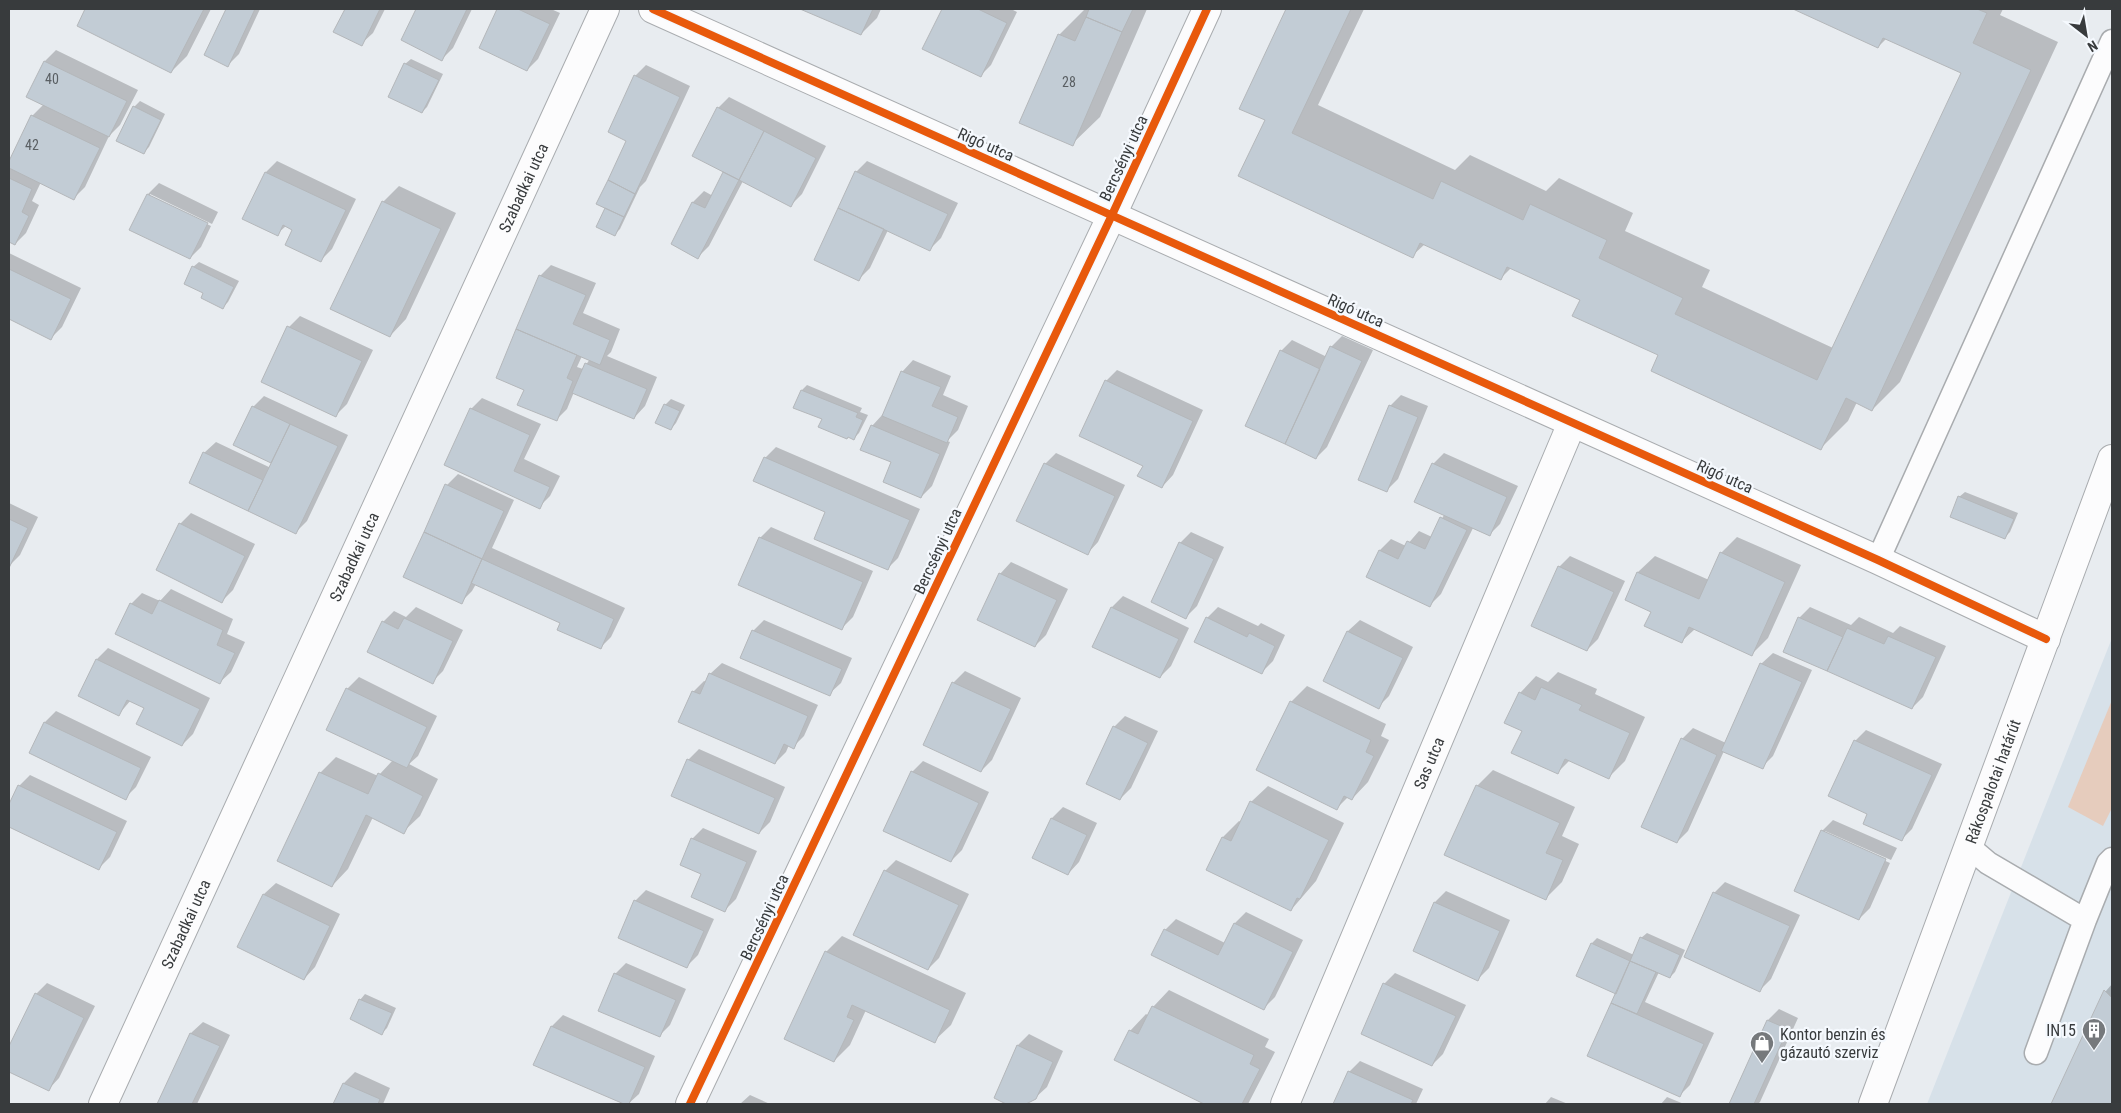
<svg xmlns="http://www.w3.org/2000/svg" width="2121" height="1113" viewBox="0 0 2121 1113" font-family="'Roboto Condensed',sans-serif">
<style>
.built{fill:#d7e1e9}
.forest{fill:#e6ccbd}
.shadow{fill:#0003;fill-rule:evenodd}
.building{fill:#c2ccd5;stroke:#b4b7ba}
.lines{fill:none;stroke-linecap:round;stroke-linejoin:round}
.lane-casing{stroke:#a9acaf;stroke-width:25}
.street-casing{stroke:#a9acaf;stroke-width:30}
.secondary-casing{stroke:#a9acaf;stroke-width:30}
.lane{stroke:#fcfcfd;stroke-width:22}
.street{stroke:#fcfcfd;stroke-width:28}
.secondary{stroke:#fcfcfd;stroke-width:28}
.cycleway-casing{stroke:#f5f9fe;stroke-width:11}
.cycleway{stroke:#e8590c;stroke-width:8}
.labels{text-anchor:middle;stroke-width:4.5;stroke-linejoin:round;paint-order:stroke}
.number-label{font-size:14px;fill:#5a5f63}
.street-label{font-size:16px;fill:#383b3d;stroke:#f5f9fe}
.poi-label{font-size:16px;fill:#383b3d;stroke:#f5f9fe;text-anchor:end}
</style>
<rect width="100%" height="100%" fill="#e8ecf0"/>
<path class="built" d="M2112,638V1104H1927Z"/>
<path class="forest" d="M2112,700V808L2103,826L2068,807Z"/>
<path class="shadow" d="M87,9H211L187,56L171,72L78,26Z
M227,9H260L239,54L228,65L205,55Z
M347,9H385L373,33L361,44L335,32Z
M417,9H472L453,48L442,59L402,40Z
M499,9H551L560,13L538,59L527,70L480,47Z
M803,9H881L877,18L861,34Z
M943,9H1011L1017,12L991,65L980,76L924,48Z
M1085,9H1147L1100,117L1072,144L1059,35Z
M1288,9H1364L1318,105L1455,170L1470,155L1546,191L1559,178L1633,213L1625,231L1710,270L1702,287L1833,348L1963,73L1887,38L1878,47L1796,9H2003L2000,15L2058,42L1900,382L1872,410L1857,402L1848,421L1821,448L1660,355L1581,300L1512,267L1500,279L1425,244L1412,256L1266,120L1241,108Z
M56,50L138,90L120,125L109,136L85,187L74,198L41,182L32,201L39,205L26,233L15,244L9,241V170L11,168L9,164L32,116L44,104L28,97L45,61Z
M411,59L443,74L427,107L422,112L405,64Z
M646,65L690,86L646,181L640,187L620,229L615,234L606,207L628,140L635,76Z
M729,97L826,146L802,194L791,205L743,181L709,246L698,257L672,244L693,202L704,191L713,196L725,172L718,108Z
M140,101L165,114L149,147L144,152L134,107Z
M277,161L356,199L332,249L321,260L294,230L286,226L277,234L266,172Z
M867,161L958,203L941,238L930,249L888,230L870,268L859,279L856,172Z
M159,183L218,212L212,224L150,194V197L211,226L201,247L190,258L148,194Z
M399,186L456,213L406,319L390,336L383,202Z
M9,253L81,288L62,327L51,338L9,318Z
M199,262L239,281L228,302L223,307L205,293L193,267Z
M551,265L596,283L583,313L620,329L611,352L607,356L657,377L645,406L634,418L574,392L567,409L556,420L526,389L540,276ZM582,356L590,359L583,369L577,367Z
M300,316L373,350L347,404L336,415L263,381L289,327Z
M1342,336L1373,350L1327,447L1316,458L1281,351L1292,340L1327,357L1331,347Z
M913,360L951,376L943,395L968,406L958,430L947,441L950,442L932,486L921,497L892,462L872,426L883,414L902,372Z
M1117,370L1203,410L1173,475L1162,487L1106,381Z
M807,385L862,408L860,412L868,415L859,433L854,438L823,419L802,390Z
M1401,395L1428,406L1398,479L1387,490L1390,406Z
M264,396L348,435L307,521L296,532L204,453L216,442L271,468L273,463L235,445L253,407Z
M482,398L541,424L524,459L560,476L550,496L539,507L445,465L471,409Z
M671,399L685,405L676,423L671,429L665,405Z
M776,447L920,509L898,558L887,569L827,511L765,458Z
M1056,453L1125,485L1098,542L1087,554L1045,464Z
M1444,453L1518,486L1500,524L1489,535L1473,528L1441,594L1430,605L1367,576L1380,550L1391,539L1406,546L1419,531L1432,537L1444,515L1433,464Z
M458,474L514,500L492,548L625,608L611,637L600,648L562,623L476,584L472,591L461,602L447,485Z
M1965,492L2018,513L2010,532L2005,537L1959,497Z
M9,503L38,517L20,555L9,566Z
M191,513L255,544L233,590L222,601L180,524Z
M771,527L873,571L853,617L842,628L760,538Z
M1191,532L1224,547L1197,606L1186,617L1180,543Z
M1737,537L1801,565L1768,638L1752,654L1695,629L1682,641L1653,611L1626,599L1638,572L1655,556L1709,580L1721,553Z
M1570,556L1625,581L1598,639L1587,650L1559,567Z
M1011,562L1068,589L1046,635L1035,646L1000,574Z
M171,589L233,619L227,634L245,642L231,672L219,683L131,604L142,593L160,601Z
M1123,596L1189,628L1171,666L1160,677L1112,607Z
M416,607L463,630L443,671L432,682L369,652L383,622L394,611L406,617Z
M1218,607L1258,626L1261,623L1285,635L1273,661L1262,672L1207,618Z
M1810,607L1851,625L1859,617L1893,633L1900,626L1946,646L1923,697L1912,708L1799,618Z
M764,620L852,658L841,683L829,694L753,631Z
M1360,620L1413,647L1389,696L1378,707L1324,681L1348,631Z
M108,648L210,698L193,734L182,745L146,707L131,700L119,714L97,659Z
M1773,653L1812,670L1773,756L1762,767L1724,751L1688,831L1677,842L1682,739L1693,728L1726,743L1761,664Z
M722,663L818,705L804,736L793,747L789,745L786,752L775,763L693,692L704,681L707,682L710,674Z
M965,671L1021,698L992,760L981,771L925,744L954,682Z
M1558,672L1597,689L1595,694L1645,717L1625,761L1608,778L1570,760L1558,772L1520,693L1536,676L1548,682Z
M359,677L437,716L418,756L409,764L438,779L420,816L403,832L373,817L348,869L332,886L320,773L336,757L378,776L393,760L328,729L348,688Z
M1307,686L1386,724L1381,736L1389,740L1368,782L1352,799L1348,797L1337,808L1291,702Z
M56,711L151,757L136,787L125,798L30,753L45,722Z
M1125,716L1158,731L1131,788L1120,799L1114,727Z
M1866,730L1942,764L1912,829L1901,840L1855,741Z
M699,749L785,787L770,822L759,833L688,760Z
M923,761L989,792L962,850L951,861L912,772Z
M1493,770L1575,807L1562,836L1579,844L1562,882L1546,898L1477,786Z
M30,775L127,821L110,857L99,868L9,825V807L19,786Z
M1268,786L1344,823L1316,881L1291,910L1207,869L1223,837L1239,821L1241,822L1251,802Z
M1063,807L1097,823L1079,862L1068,874L1034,858L1052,818Z
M1833,820L1897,848L1891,860L1825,831V834L1890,863L1870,908L1859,919L1822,831Z
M703,828L757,851L736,899L725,910L703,874L692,839Z
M896,860L969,894L939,958L928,969L885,871Z
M1725,882L1800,915L1771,979L1760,990L1714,893Z
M276,883L340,914L315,967L304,979L239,947L264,894Z
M646,890L714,919L698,955L687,966L635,901Z
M1446,891L1510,920L1489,968L1478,979L1414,950L1435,902Z
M1246,912L1303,940L1275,997L1264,1008L1165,930L1176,919L1225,943L1235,923Z
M1647,933L1685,950L1675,972L1670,977L1659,972L1645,1002L1714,1033L1690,1085L1679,1096L1589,1055L1617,993L1592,943L1597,938L1634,955L1641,938Z
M842,936L966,993L951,1025L934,1041L866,1010L850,1045L834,1061L826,952Z
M626,963L686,989L670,1025L659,1036L615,974Z
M1395,973L1466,1005L1443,1054L1432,1065L1384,984Z
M47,983L95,1006L59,1078L48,1090L9,1071V1049L36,994Z
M2112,984V1104H2052L2106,991Z
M1169,990L1269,1039L1265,1047L1275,1052L1248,1104H1207L1116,1060L1130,1031L1146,1014L1149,1016L1153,1007Z
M365,994L396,1008L387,1028L382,1033L360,1000Z
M1779,1009L1798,1018L1760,1102L1758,1104H1730L1768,1020Z
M563,1015L655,1056L639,1094L628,1104L535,1064L552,1026Z
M203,1022L230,1035L197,1104H158L191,1033Z
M1029,1034L1063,1051L1047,1087L1035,1098L1023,1104H1009L995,1097L1018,1045Z
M1360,1061L1423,1089L1416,1104H1334L1349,1072Z
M355,1072L390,1088L383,1104H335L344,1083Z
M750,1095L770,1104H740Z
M1551,1097L1568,1104H1545Z
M1667,1097L1684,1104H1661Z"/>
<path class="building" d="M85,9H204L171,73L77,26Z
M226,9H255L228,67L204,55Z
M345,9H380L362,46L333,32Z
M416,9H467L442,61L401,40Z
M497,9H518L550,24L527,71L479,48Z
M800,9H873L861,35Z
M942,9H978L1007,23L981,77L922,49Z
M1089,9H1133L1122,32L1086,17Z
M1286,9H1351L1292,133L1433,199L1441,181L1523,220L1530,204L1607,240L1599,258L1683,298L1675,314L1817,380L1961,73L1883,38L1878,48L1793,9H1977L1987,13L1973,43L2031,70L1872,411L1846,398L1821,450L1651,371L1658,355L1572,316L1580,300L1507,267L1501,280L1420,243L1413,258L1238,176L1265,120L1239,109Z
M1086,17L1122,32L1073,146L1019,123L1058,34L1075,41Z
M44,61L127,101L109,137L26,97Z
M404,63L439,80L422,113L388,97Z
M634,75L680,97L635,194L608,180L626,141L608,132Z
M133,106L161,120L144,154L116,141Z
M717,107L764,131L739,180L692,156Z
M31,115L100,148L74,200L9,168V161Z
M764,131L816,158L791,207L739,180Z
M855,171L948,214L930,251L838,208Z
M265,172L346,210L321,262L285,245L292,230L283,225L278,236L242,219Z
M723,172L739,180L698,259L671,244L692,202L705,208Z
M9,178L32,189L22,212L29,216L15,245L9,242Z
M608,180L635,194L624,217L596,204Z
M147,194L208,223L190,259L129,230Z
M382,201L441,229L390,337L330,309Z
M605,208L624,217L615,236L596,227Z
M838,208L884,229L859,281L814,260Z
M192,266L234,287L223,309L201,298L203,293L184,284Z
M9,269L71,299L51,340L9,319Z
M539,275L586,295L573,324L610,340L600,365L516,329Z
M287,326L362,361L336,417L261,382Z
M516,329L577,355L567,378L573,381L557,421L517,405L524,390L496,378Z
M1330,346L1362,361L1316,459L1285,444Z
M1280,350L1320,369L1285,444L1245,426Z
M585,363L647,389L634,419L572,393Z
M901,371L941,387L932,406L958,417L947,443L882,416Z
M1105,380L1193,421L1162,488L1137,476L1143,466L1079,436Z
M801,390L858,413L856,417L863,420L854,440L848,437L847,439L818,427L822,419L793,408Z
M664,404L680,411L671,430L655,423Z
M1389,405L1418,417L1387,492L1358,480Z
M252,406L290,424L271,463L233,445Z
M470,408L530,435L514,471L550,487L540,509L444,465Z
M290,424L338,446L296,534L248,511Z
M871,425L940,454L921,498L883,482L891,462L860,450Z
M203,452L263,480L248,511L189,483Z
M764,457L910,520L888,570L814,539L825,512L753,481Z
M1044,463L1115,496L1088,555L1016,521Z
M1432,463L1507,497L1490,536L1414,502Z
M445,484L504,511L482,559L424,532Z
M1958,496L2014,519L2005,539L1950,517Z
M1440,517L1467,530L1430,607L1366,577L1379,550L1398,559L1407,541L1425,549Z
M9,519L28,528L9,568Z
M179,523L245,556L222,603L156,570Z
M424,532L482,559L462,604L403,577Z
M759,537L863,582L842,630L738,585Z
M1179,542L1214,559L1186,619L1151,602Z
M1720,552L1785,582L1752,656L1689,627L1682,643L1644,626L1651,612L1625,600L1637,572L1699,599Z
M482,559L614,619L601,649L557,630L560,623L471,583Z
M1558,566L1614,592L1587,651L1531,626Z
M999,573L1057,600L1035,647L977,620Z
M159,600L223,630L217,645L235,653L220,684L115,634L130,603L152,614Z
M1111,607L1179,639L1160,678L1092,647Z
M1206,617L1247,637L1249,633L1275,646L1262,674L1194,642Z
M1798,617L1843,637L1827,671L1783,652Z
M404,618L453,641L433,684L367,652L382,621L398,629Z
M1847,628L1884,644L1888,636L1936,657L1912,709L1827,671Z
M752,630L842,669L830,696L740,658Z
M1347,631L1403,658L1379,709L1323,681Z
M96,659L200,709L182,746L136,724L144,708L127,700L119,716L78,696Z
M1760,663L1802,682L1763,769L1721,751Z
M709,673L808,716L794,749L784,744L775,764L678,722L692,691L700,694Z
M952,682L1011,709L981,772L923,745Z
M1541,687L1582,705L1579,710L1630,733L1609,779L1565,759L1558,774L1511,753L1522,731L1504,723L1519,692L1535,700Z
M346,688L427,727L407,768L326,730Z
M1290,701L1371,740L1366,752L1374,756L1352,800L1344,796L1337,810L1256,770Z
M44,722L141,768L126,800L29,753Z
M1113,726L1148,743L1120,800L1086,784Z
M1681,738L1717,755L1677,843L1641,827Z
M1854,740L1932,775L1902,841L1863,824L1867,814L1828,796Z
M687,759L775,798L759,834L671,796Z
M911,771L979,803L951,862L883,831Z
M319,772L368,794L378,773L423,796L404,834L366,815L332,887L277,861Z
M18,785L117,832L99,870L9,827V804Z
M1476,785L1560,823L1546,853L1563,860L1546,900L1444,855Z
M1250,801L1329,840L1300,899L1297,898L1291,911L1206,870L1222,837L1231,841Z
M1051,818L1087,835L1068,875L1032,858Z
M1821,830L1886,859L1859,920L1794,891Z
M691,838L747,862L725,912L691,897L701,874L680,865Z
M884,870L959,905L928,970L853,935Z
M1713,892L1790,926L1760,992L1684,957Z
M263,894L330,926L304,980L237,947Z
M634,900L704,931L687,968L618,938Z
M1434,902L1500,931L1478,981L1413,951Z
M1234,923L1293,952L1264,1010L1151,955L1164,929L1218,955Z
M1640,937L1680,955L1670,978L1630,961Z
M1591,943L1630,961L1616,994L1576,976Z
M825,951L950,1010L935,1043L852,1005L847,1017L854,1020L834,1062L784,1039Z
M1630,961L1656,972L1637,1014L1611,1003Z
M614,973L676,1000L660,1037L598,1011Z
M1383,983L1456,1016L1432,1066L1361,1034Z
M2104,990L2112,998V1104H2051Z
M35,993L84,1018L49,1091L9,1072V1046Z
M359,999L392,1013L382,1035L350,1019Z
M1611,1003L1704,1044L1680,1097L1587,1056Z
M1152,1006L1254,1055L1250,1064L1260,1069L1242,1104H1204L1114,1060L1129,1030L1138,1034Z
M1767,1020L1788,1029L1754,1104H1729Z
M551,1026L645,1067L629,1104H624L533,1065Z
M190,1033L220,1046L192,1104H157Z
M1017,1045L1053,1062L1036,1099L1026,1104H1006L994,1098Z
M1348,1071L1413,1100L1411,1104H1333Z
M343,1083L380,1099L378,1104H333Z"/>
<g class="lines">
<g class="lane-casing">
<path id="lane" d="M1878,560L2112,41
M1968,846L1988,863L2085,920L2036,1053
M2085,920L2108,863L2112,859"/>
</g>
<g class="street-casing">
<g id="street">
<path d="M653,9L1878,560L2046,639"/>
<path id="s1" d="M103,1104L605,9"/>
<path d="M690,1104L1112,215L1207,9"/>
<path id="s2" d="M1285,1104L1572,423"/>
</g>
</g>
<g class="secondary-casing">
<g id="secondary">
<path id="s3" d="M1873,1104L2112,459"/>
</g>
</g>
<use href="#lane" class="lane"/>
<use href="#street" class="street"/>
<use href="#secondary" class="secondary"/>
<g class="cycleway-casing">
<path id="cycleway" d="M653,9L1878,560L2046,639
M690,1104L1112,215L1207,9"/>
</g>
<use href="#cycleway" class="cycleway"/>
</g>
<defs>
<g id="building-pin" transform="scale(1.25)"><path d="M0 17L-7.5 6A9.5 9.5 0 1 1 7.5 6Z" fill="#76797c" stroke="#f5f9fe"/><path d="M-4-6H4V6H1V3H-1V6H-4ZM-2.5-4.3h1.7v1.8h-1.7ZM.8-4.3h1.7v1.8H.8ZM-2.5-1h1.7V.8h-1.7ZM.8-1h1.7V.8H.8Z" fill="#fff"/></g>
<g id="shop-pin" transform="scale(1.25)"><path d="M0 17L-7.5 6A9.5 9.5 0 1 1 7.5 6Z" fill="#76797c" stroke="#f5f9fe"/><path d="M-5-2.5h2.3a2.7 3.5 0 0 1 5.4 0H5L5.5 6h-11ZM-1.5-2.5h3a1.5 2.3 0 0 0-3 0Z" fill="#fff"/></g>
</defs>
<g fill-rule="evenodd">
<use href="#building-pin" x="2094" y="1030"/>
<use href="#shop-pin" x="1762" y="1043"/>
</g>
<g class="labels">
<g class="number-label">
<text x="52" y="84">40</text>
<text x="1069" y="87">28</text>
<text x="32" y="150">42</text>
</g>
<g class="street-label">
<text transform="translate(986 144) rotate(24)" y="6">Rigó utca</text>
<text transform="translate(1123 158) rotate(-65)" y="6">Bercsényi utca</text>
<text dy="6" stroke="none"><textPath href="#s1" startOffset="1008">Szabadkai utca</textPath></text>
<text transform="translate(1356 310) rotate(24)" y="6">Rigó utca</text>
<text transform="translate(1725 476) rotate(24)" y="6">Rigó utca</text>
<text transform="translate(937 551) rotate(-65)" y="6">Bercsényi utca</text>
<text dy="6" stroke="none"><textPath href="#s1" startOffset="602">Szabadkai utca</textPath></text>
<text dy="6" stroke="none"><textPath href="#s2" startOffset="370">Sas utca</textPath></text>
<text dy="6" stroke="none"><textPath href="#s3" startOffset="344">Rákospalotai határút</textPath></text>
<text transform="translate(764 917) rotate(-65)" y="6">Bercsényi utca</text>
<text dy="6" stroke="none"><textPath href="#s1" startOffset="198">Szabadkai utca</textPath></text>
</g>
<g class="poi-label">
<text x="2076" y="1036">IN15</text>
<text x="1780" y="1040" text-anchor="start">Kontor benzin és<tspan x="1780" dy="18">gázautó szerviz</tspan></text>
</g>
</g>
<rect width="2121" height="1113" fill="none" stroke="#383b3d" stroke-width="20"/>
<g transform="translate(2086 35) rotate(149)" stroke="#f5f9fe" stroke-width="4" paint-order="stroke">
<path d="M0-4L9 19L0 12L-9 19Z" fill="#383b3d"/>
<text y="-8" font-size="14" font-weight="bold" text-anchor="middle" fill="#383b3d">N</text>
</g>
</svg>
